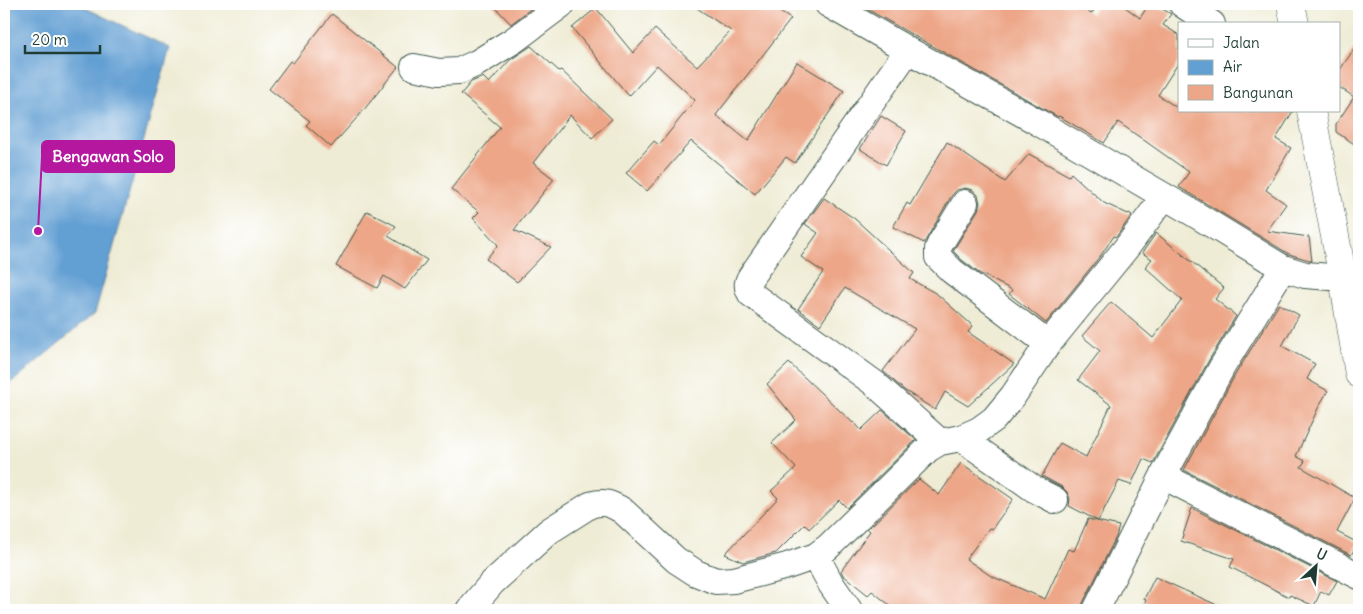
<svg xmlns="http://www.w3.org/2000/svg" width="1363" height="614" viewBox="0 0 1363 614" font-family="Delius,sans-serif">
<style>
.water{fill:#629fd3;stroke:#406e84}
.building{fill:#eda687}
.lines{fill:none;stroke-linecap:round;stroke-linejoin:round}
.minor-casing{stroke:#3e574c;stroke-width:28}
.tertiary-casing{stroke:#3e574c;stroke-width:29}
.minor{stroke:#fff;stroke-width:26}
.tertiary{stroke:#fff;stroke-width:28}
.leader{fill:none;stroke:#b5179e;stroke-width:2}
.callout-dot{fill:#b5179e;stroke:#fff;stroke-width:2}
.callout{fill:#b5179e;stroke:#b5179e;stroke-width:2}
.callout-label{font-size:16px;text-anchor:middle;font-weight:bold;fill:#fff}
</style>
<rect width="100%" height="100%" fill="#fff"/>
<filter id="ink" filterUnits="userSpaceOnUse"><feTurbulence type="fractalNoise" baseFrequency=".02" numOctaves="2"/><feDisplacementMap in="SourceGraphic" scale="10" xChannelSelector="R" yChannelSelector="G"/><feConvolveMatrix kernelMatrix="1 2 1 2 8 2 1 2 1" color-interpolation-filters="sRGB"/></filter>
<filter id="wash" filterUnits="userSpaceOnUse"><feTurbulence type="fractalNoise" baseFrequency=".0096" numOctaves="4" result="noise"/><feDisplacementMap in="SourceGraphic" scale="20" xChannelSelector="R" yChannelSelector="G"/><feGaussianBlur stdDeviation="1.12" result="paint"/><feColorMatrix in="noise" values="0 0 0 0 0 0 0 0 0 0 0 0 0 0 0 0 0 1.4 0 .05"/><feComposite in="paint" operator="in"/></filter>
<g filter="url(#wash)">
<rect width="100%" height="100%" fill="#efecd5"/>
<path class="water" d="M4,4H77L170,48L95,313L4,389Z"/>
<g id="blocks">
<path class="building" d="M492,4H537L511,24Z
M691,4H767L791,19L716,115L748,141L797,62L844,91L795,163L786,157L755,194L691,141L647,191L626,173L654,141L659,145L695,100L657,65L629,96L572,28L596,8L633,53L655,29L697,66L731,31Z
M858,4H1079L1091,14L1099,4H1121L1140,18L1149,4H1154L1171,14L1163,25L1179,35V62L1158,95L1179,109V111H1293L1276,139L1291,148L1266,190L1286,204L1267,231L1309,237L1312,261L1289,254L1179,187L1189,172L1118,122L1104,143L1059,116L1058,117Z
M332,14L398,67L363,111L331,147L306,125L310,121L269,89L290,61L293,63Z
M1359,42V147L1336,132V124L1354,97L1339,87V71Z
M531,46L559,71L561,70L612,119L592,138L570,115L533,163L554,179L514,230L551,247L517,282L486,259L498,245L473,218L479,212L451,189L500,127L461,94L471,82L483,77L489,83L510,60Z
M881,116L906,131L886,165L860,149Z
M947,142L1005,182L1029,154L1069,176L1071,173L1104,203L1128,214L1129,213L1132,215L1116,237L1114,236L1101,255L1046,323L1009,294L1012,290L979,273L962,260L953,251L978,210L980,203L978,195L973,190L965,188L957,190L952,195L924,243L893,227L907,203L910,205Z
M824,198L855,219L914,273L910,279L937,294L973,326L968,332L1014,364L968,406L945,392L935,410L904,390L883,371L915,329L845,288L820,325L798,309L823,272L801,257L818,233L805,224Z
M367,211L396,226L388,236L427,260L405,289L384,276L377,288L336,266Z
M1156,233L1224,288L1215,299L1236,316L1209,360L1153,463L1143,459L1131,485L1119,481L1098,521L1069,506L1070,499L1067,492L1062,487L1042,476L1060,443L1086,457L1111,405L1078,380L1100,351L1082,336L1111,302L1153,338L1182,300L1145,267L1152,259L1142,253Z
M1279,304L1299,315L1282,346L1315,364L1307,379L1328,391L1320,404L1296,456L1305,461L1301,467L1355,498L1337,532L1358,543L1351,555L1184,470L1235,375Z
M789,363L853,423L854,422L861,430L882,410L916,440L847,508L839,500L809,529L805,524L776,553L743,562L725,554L778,498L771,491L796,468L772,443L796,420L767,384Z
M961,463L1013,499L992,529L989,528L966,559L991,576L1045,599L1068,549L1074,551L1088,519L1119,526L1116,537L1083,603L1081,610H896L872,591L868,595L843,575L841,571L870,531L868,529L919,479L939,495Z
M1192,508L1337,581L1329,595L1321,591L1314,606L1290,595L1289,597L1230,567L1234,559L1181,541Z
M1155,577L1228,610H1141L1146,600L1144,599Z"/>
</g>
</g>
<g filter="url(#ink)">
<use href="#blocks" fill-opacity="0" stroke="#3e574c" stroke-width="1"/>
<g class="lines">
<g class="minor-casing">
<path id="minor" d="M828,4L908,50L1034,120L1193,213L1283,268L1305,275L1343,278
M1182,4L1212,24
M908,50L752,275C747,282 746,286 751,294L874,383L940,442
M414,67L439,72L459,71L477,63L514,40L562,4
M965,203L940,244L938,249V257L952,271L1048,344
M961,438L1034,489L1055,500
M1163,476L1359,576
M816,556L831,584L849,610
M469,610L492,583L549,531L590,505C604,501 610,503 623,511L676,560L696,573L716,581L734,580L787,566L816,556L828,547L928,449L940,442L961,438L979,430L994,419L1013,396L1048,344L1127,247L1164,197
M1096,610L1163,476L1222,367L1283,268"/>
</g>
<g class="tertiary-casing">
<path id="tertiary" d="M1291,4L1295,24
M1311,111L1343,278L1359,374"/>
</g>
<use href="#minor" class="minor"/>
<use href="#tertiary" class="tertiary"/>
</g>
</g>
<path class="leader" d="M38 231L42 157"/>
<circle class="callout-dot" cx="38" cy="231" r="5"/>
<rect class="callout" x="42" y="141" width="132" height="31" rx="5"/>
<g class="callout-label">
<text x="108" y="162">Bengawan Solo</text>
</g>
<rect width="1363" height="614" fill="none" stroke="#fff" stroke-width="20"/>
<rect x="1178" y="22" width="162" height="90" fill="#ffffff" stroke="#a5b1ae"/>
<rect x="1188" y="39" width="25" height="8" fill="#ffffff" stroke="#a5b1ae"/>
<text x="1223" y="48" font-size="15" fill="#1f3d34">Jalan</text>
<rect x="1188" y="60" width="25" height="15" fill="#629fd3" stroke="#a5b1ae"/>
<text x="1223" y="72" font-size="15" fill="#1f3d34">Air</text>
<rect x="1188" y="85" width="25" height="15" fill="#eda687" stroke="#a5b1ae"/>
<text x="1223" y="98" font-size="15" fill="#1f3d34">Bangunan</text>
<g transform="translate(1316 566) rotate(26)" stroke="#ffffff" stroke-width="4" paint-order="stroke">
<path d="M0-4L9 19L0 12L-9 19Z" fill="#1f3d34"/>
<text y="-8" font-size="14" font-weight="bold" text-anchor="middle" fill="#1f3d34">U</text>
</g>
<path d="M25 45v8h75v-8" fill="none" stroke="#1f3d34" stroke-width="2.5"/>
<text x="32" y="45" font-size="15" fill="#1f3d34" stroke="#ffffff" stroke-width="4" paint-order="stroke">20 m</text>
</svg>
